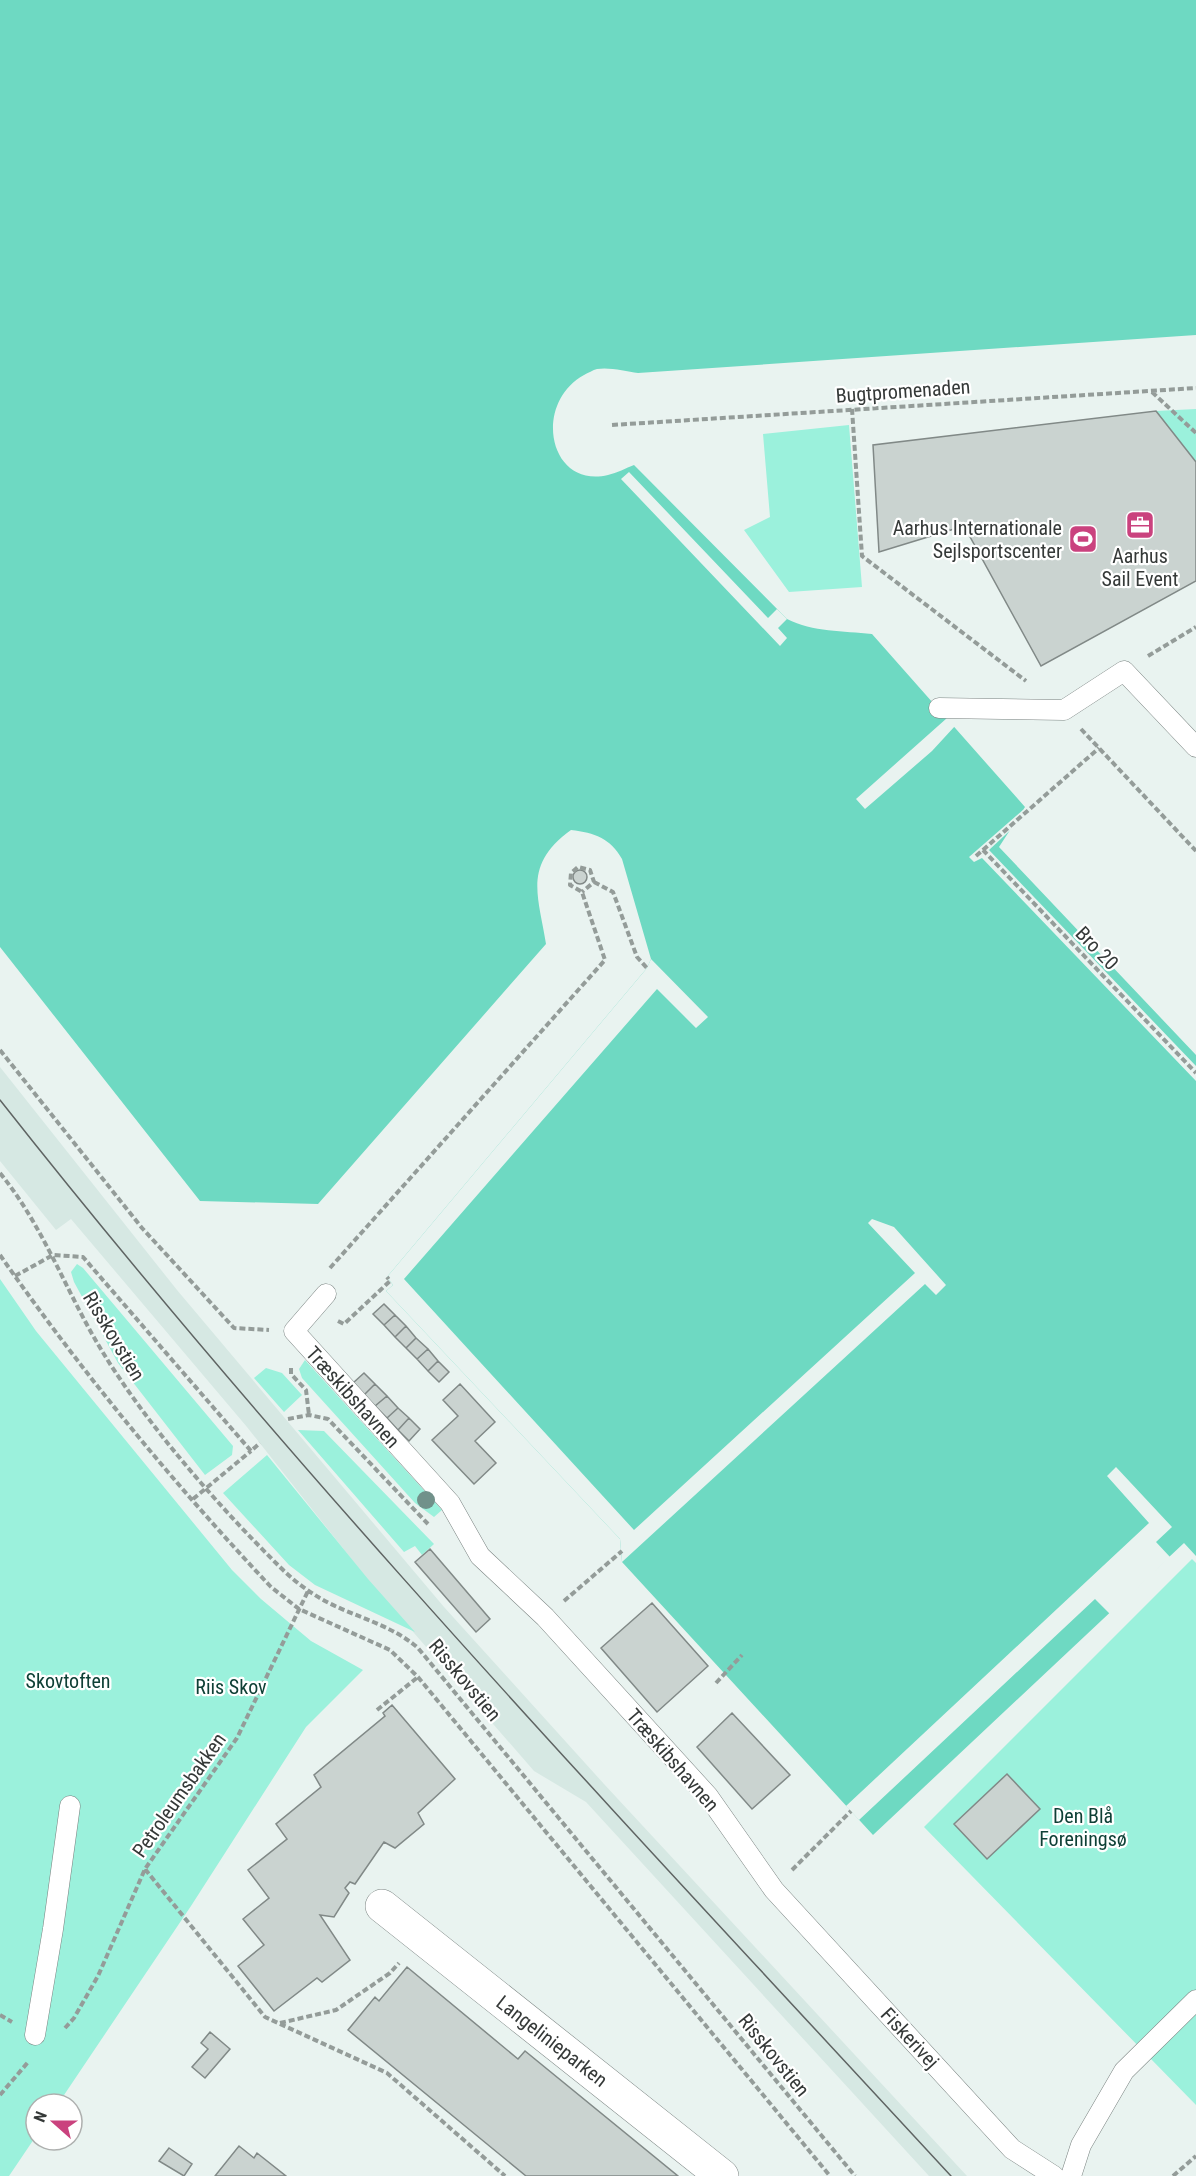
<svg xmlns="http://www.w3.org/2000/svg" width="1196" height="2176" viewBox="0 0 1196 2176" font-family="'Roboto Condensed',sans-serif">
<style>
.built{fill:#d6e8e3}
.green{fill:#9bf1dc}
.water{fill:#6ed9c2}
.pier{fill:#e9f3f0}
.building{fill:#cad3d0;stroke:#818987;stroke-width:1.5}
.lines{fill:none;stroke-linecap:round;stroke-linejoin:round}
.service-casing{stroke:#7a8381;stroke-width:21}
.minor-casing{stroke:#7a8381;stroke-width:34}
.path{stroke:#949c99;stroke-width:4;stroke-dasharray:6 3;stroke-linecap:butt}
.service{stroke:#fff;stroke-width:20}
.minor{stroke:#fff;stroke-width:33}
.tram{stroke:#5f6463;stroke-width:1.5}
.tree{fill:#71918a}
.labels{text-anchor:middle;stroke-width:4.5;stroke-linejoin:round;paint-order:stroke}
.street-label{font-size:20px;fill:#353938;stroke:#fff}
.poi-label{font-size:20px;fill:#353938;stroke:#fff;text-anchor:end}
.park-label{font-size:20px;fill:#0e4036;stroke:#fff}
</style>
<rect width="100%" height="100%" fill="#e9f3f0"/>
<path class="built" d="M0,1067L177,1290L444,1607L604,1784L967,2176H929L586,1802L534,1771L368,1580L247,1427L71,1219L56,1230L0,1161Z"/>
<path class="green" d="M1196,409V462L1156,411Z
M849,425L862,587L789,592L744,530L770,517L763,434Z
M77,1264L83,1268L233,1446L232,1455L205,1475L118,1363L74,1282L71,1272Z
M0,1279L36,1331L232,1570L261,1599L311,1641L363,1670L306,1727L191,1906L58,2104H36V2136L9,2176H0Z
M305,1360L442,1510L434,1517L415,1503L302,1378L299,1369Z
M266,1368L282,1373L302,1395L284,1412L254,1378Z
M298,1430L324,1431L434,1544L422,1555L415,1546L404,1552Z
M267,1455L368,1579L415,1632L315,1585L289,1565L223,1493Z
M1192,1559L1196,1563V2105L924,1827Z"/>
<path class="water" d="M0,0H1196V335L638,373C626,371 609,367 597,369C593,370 588,373 584,375C532,404 549,489 608,475C617,473 626,468 634,465L787,619C813,632 843,631 872,634L1025,807L999,847L1196,1055V1556L1184,1543L873,1835L622,1562L620,1539L386,1291L393,1285L387,1277L647,968L651,959L622,859C610,838 595,833 571,830C523,865 538,894 546,944L318,1204L200,1201L0,947Z"/>
<path class="pier" d="M629,472L768,618L777,609L787,619L778,628L787,638L780,646L621,479Z
M947,718L955,726L932,751L865,809L856,799Z
M1023,810L1025,813L1018,823L989,850L1196,1066V1081L982,858L974,862L969,857Z
M651,959L708,1017L696,1028L657,989L404,1279L634,1530L915,1273L868,1223L872,1219L894,1227L946,1285L936,1295L925,1284L622,1562L620,1539L386,1291L393,1285L387,1277L647,968Z
M1116,1467L1172,1527L1156,1542L1170,1557L1110,1614L1095,1599L859,1820L846,1806L1149,1523L1107,1476Z"/>
<path class="building" d="M1156,411L1196,462V581L1041,666L964,526L879,552L873,445Z
M573 877a7 7 0 1 1 14 0a7 7 0 1 1-14 0Z
M384,1304L395,1315L384,1325L373,1314Z
M395,1315L406,1326L395,1337L384,1325Z
M406,1326L416,1338L406,1348L395,1337Z
M416,1338L428,1349L417,1359L406,1348Z
M428,1349L438,1361L428,1371L417,1359Z
M438,1361L449,1372L439,1382L428,1371Z
M364,1373L375,1384L364,1395L353,1383Z
M375,1384L387,1396L375,1406L364,1395Z
M460,1384L495,1422L475,1441L496,1463L474,1484L432,1440L458,1416L443,1400Z
M387,1396L398,1408L387,1418L375,1406Z
M398,1408L409,1418L398,1430L387,1418Z
M409,1418L420,1429L409,1441L398,1430Z
M430,1549L490,1619L476,1632L415,1562Z
M652,1603L708,1666L657,1712L601,1648Z
M392,1705L455,1779L418,1813L424,1824L395,1848L384,1842L355,1884L350,1882L345,1888L349,1893L334,1917L320,1915L350,1960L322,1982L317,1978L274,2011L238,1966L264,1945L243,1919L269,1898L248,1870L287,1839L276,1824L321,1787L314,1775L385,1716L383,1713Z
M732,1713L790,1775L752,1809L697,1747Z
M1007,1774L1040,1809L987,1859L954,1824Z
M407,1967L518,2059L525,2051L678,2176H526L348,2030L375,1997L379,2001Z
M210,2032L230,2049L205,2078L192,2067L208,2049L201,2043Z
M239,2146L254,2158L257,2153L286,2176H215Z
M169,2148L192,2164L184,2176L159,2161Z"/>
<g class="lines">
<g class="service-casing">
<path id="service" d="M939,708L1064,710L1124,671L1196,747
M326,1294L294,1331L450,1503L480,1556L545,1617L708,1796L774,1890L1012,2149L1054,2176
M35,2035L53,1929L70,1806
M1071,2176L1081,2145L1124,2071L1196,2000"/>
</g>
<g class="minor-casing">
<path id="minor" d="M382,1906L722,2176"/>
</g>
<path class="path" d="M1152,392L1196,433
M852,409L862,556L1026,681
M612,425L1196,388
M1148,656L1196,627
M1081,729L1196,851
M983,850L1099,748
M976,856L983,850L1196,1073
M594,882L613,892L637,957L647,968
M0,1050L142,1228L234,1328L269,1330
M0,1173C44,1227 66,1292 102,1351C147,1425 219,1507 281,1568C294,1581 309,1592 325,1601C355,1617 392,1625 418,1648L855,2176
M0,1255C81,1371 173,1483 271,1587L299,1609L390,1650L418,1677L830,2176
M330,1268L605,960L582,892L570,885L571,873L578,867L590,870L594,882L582,892
M15,1276L53,1255L83,1257L251,1451L260,1443
M338,1321L344,1324L390,1281L387,1277
M291,1368V1374L306,1390L309,1415
M288,1419L309,1415L328,1419L428,1524
M193,1499L251,1451
M564,1601L622,1551
M716,1683L742,1655
M377,1710L418,1677
M145,1869L265,2017L387,2073L505,2176
M792,1870L851,1811
M0,2015L12,2022
M280,2023L336,2010L390,1973L399,1963
M65,2028L74,2018L98,1976L145,1869L237,1738L308,1591
M0,2095L29,2061
M1173,2176L1196,2156"/>
<use href="#service" class="service"/>
<use href="#minor" class="minor"/>
<path class="tram" d="M0,1100C296,1476 626,1824 951,2176"/>
</g>
<circle class="tree" cx="426" cy="1500" r="9"/>
<defs>
<g id="office-square" transform="scale(1.5)"><rect x="-9" y="-9" width="18" height="18" rx="4" fill="#ca427e" stroke="#fff"/><path d="M-6-3h4V-5.5h4V-3h4V5H-6ZM-1-4.5V-3h2v-1.5ZM-6 0V1H6V0Z" fill="#fff"/></g>
<g id="stadium-square" transform="scale(1.5)"><rect x="-9" y="-9" width="18" height="18" rx="4" fill="#ca427e" stroke="#fff"/><path d="M0-5a6.5 5 0 1 0 0 10a6.5 5 0 1 0 0-10ZM-3.5-1.8h7v3.6h-7Z" fill="#fff"/></g>
</defs>
<g fill-rule="evenodd">
<use href="#office-square" x="1140" y="525"/>
<use href="#stadium-square" x="1083" y="539"/>
</g>
<g class="labels">
<g class="street-label">
<text transform="translate(903 391) rotate(-4)" y="7">Bugtpromenaden</text>
<text transform="translate(1097 948) rotate(46)" y="7">Bro 20</text>
<text transform="translate(114 1336) rotate(59)" y="7">Risskovstien</text>
<text transform="translate(353 1397) rotate(48)" y="7">Træskibshavnen</text>
<text transform="translate(465 1680) rotate(50)" y="7">Risskovstien</text>
<text transform="translate(673 1760) rotate(49)" y="7">Træskibshavnen</text>
<text transform="translate(179 1795) rotate(-55)" y="7">Petroleumsbakken</text>
<text transform="translate(910 2038) rotate(47)" y="7">Fiskerivej</text>
<text transform="translate(552 2041) rotate(38)" y="7">Langelinieparken</text>
<text transform="translate(774 2055) rotate(51)" y="7">Risskovstien</text>
</g>
<g class="poi-label">
<text x="1062" y="535">Aarhus Internationale<tspan x="1062" dy="23">Sejlsportscenter</tspan></text>
<text x="1140" y="563" text-anchor="middle">Aarhus<tspan x="1140" dy="23">Sail Event</tspan></text>
</g>
<g class="park-label">
<text x="68" y="1688">Skovtoften</text>
<text x="231" y="1694">Riis Skov</text>
<text x="1083" y="1823">Den Blå<tspan x="1083" dy="23">Foreningsø</tspan></text>
</g>
</g>
<g transform="translate(54 2122) rotate(291)"><circle r="28" fill="#ffffff" stroke="#aeb0af" stroke-width="1.5"/>
<path d="M0-4.5L10 22L0 15L-10 22Z" fill="#ca427e"/>
<text y="-9" font-size="16" font-weight="bold" text-anchor="middle" fill="#353938">N</text>
</g>
</svg>
